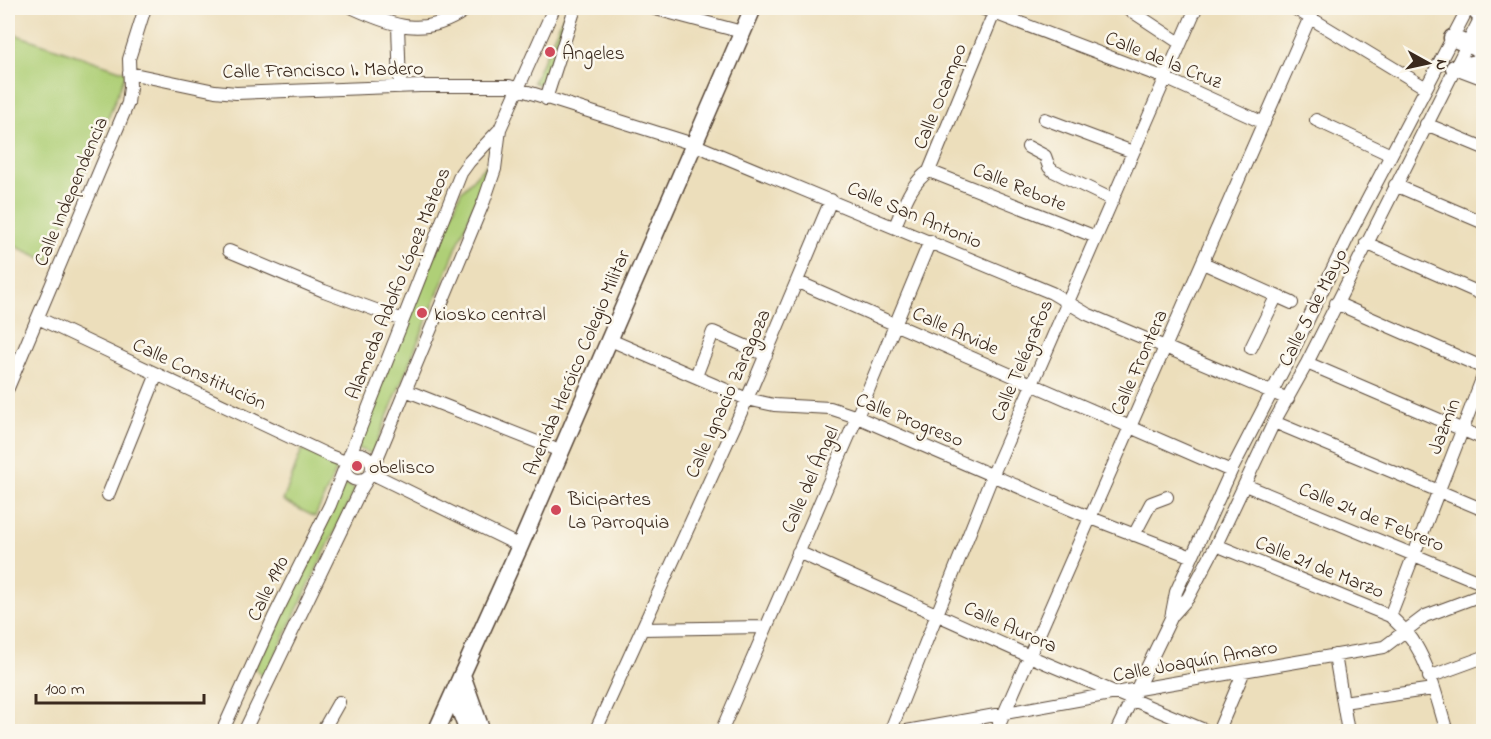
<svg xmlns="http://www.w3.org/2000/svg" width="1491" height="739" viewBox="0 0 1491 739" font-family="'Indie Flower',sans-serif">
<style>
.green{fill:#afcf77;stroke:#757c4a;stroke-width:1.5}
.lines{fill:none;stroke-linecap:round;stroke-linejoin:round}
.street-casing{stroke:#564536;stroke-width:14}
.secondary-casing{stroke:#564536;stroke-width:19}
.street{stroke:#fff;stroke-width:12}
.secondary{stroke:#fff;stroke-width:16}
.poi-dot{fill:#d1495b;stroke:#fbf7ec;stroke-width:2}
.labels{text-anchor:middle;stroke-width:5;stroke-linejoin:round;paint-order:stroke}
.poi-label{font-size:20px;fill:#3b2a1e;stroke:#fbf7ec;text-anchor:start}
.street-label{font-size:20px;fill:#3b2a1e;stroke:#fbf7ec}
</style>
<rect width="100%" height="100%" fill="#fbf7ec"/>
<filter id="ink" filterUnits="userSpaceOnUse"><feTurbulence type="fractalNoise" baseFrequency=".0167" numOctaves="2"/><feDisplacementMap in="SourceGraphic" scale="12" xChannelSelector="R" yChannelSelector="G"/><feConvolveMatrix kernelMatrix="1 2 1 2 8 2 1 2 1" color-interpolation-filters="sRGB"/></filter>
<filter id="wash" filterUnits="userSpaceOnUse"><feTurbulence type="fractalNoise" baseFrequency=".008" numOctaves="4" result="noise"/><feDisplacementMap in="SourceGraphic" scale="24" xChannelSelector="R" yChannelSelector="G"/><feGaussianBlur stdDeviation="1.35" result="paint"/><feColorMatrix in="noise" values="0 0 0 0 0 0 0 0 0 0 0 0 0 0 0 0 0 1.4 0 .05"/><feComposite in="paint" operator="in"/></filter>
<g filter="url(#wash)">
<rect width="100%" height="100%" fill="#ecdebb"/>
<path class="green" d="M568,8L543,86L533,82L567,8Z
M11,33L126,72L106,124L48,261L8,243V42Z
M488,163L476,200L372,454L355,447L461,192Z
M302,449L338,466L315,517L283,501Z
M345,484L355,489L264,679L255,667C286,607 314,545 345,484Z"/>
</g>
<g filter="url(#ink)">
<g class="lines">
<g class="street-casing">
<path id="street" d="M353,8C392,26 425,38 464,11L465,8
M652,8L742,32
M981,8L1165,78L1264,123
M1127,8L1180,43
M1294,8L1426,88
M398,25L400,87
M1455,68L1484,79
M129,73L215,91L236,93L420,86H509L693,144L1052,293L1087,314L1288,399
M546,99L575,8
M1045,119L1133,152
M1316,120L1391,155
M1426,124L1484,148
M1028,147L1045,156L1049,167L1053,171L1113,200
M929,171L1096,237
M1395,185L1484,223
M895,226C904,206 910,184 929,171L996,8
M1366,243L1484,295
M229,251L324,291L403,320
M1203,263L1292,303
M798,282L1231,471
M1336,303L1484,368
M38,318L330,456L346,462
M608,339L747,399L774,405L830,408L857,417L1091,518L1192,557
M1251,348L1276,297
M1307,363L1484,439
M696,376L713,332L766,355
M8,388L128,103L130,87L129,59L145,8
M405,390L560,451
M1274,422L1484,510
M346 467a13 13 0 1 1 26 0a13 13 0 1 1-26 0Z
M371,473L520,546
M1245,485L1484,584
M108,495L157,374
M1134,535L1151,503L1167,497
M1216,545L1390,616C1399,625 1409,633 1415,644C1431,670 1438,703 1447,732
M798,552L1029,656L1209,732
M1390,616L1484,374
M1171,617L1188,598L1216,545L1274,422L1307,363L1484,11
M642,629L765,627
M1335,655L1348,732
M1429,677L1484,657
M1343,702L1433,689
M222,732L274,617L330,505L461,173L469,162L500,129L554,8
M244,732L360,491L371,473L484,201L495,169L500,129
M322,732L339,702
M595,732L747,399L831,200
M721,732L857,417L930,241
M890,732L993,474L1196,8
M901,732L1138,689L1384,647L1425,616L1484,594
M996,732L1314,8
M1116,732L1171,618L1176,592L1231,471L1291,355L1349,235L1468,8
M1218,732L1244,671"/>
</g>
<g class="secondary-casing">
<path id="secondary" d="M1473,8L1484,20
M1452,38L1484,51
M1454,68L1484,61
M462,675L482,732
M454,694L468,732
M436,732L520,546L753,8"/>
</g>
<use href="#street" class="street"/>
<use href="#secondary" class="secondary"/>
</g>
</g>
<g class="poi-dot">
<circle cx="550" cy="52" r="6"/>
<circle cx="422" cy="313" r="6"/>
<circle cx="357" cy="466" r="6"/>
<circle cx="556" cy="510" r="6"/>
</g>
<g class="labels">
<g class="poi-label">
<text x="562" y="59">Ángeles</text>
<text x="434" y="320">kiosko central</text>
<text x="369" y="473">obelisco</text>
<text x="568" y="505">Bicipartes<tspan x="568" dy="23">La Parroquia</tspan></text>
</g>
<g class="street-label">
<text transform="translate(1164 59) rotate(22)" y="7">Calle de la Cruz</text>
<text transform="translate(323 69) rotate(-1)" y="7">Calle Francisco I. Madero</text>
<text transform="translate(939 96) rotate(-68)" y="7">Calle Ocampo</text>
<text transform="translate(1020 186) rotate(22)" y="7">Calle Rebote</text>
<text transform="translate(70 191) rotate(-67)" y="7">Calle Independencia</text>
<text transform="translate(915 214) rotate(23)" y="7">Calle San Antonio</text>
<text transform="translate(397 283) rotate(-68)" y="7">Alameda Adolfo López Mateos</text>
<text transform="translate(1312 307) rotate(-63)" y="7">Calle 5 de Mayo</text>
<text transform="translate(956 330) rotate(24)" y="7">Calle Arvide</text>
<text transform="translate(1021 360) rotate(-67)" y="7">Calle Telégrafos</text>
<text transform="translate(576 362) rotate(-67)" y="7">Avenida Heróico Colegio Militar</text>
<text transform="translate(1138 362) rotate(-66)" y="7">Calle Frontera</text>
<text transform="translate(200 373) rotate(25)" y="7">Calle Constitución</text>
<text transform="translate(727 393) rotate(-66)" y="7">Calle Ignacio Zaragoza</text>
<text transform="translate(910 419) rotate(22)" y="7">Calle Progreso</text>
<text transform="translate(1443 426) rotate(-69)" y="7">Jazmín</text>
<text transform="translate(809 479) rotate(-66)" y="7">Calle del Ángel</text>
<text transform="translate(1372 516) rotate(22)" y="7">Calle 24 de Febrero</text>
<text transform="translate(1320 566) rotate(22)" y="7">Calle 21 de Marzo</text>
<text transform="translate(267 588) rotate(-64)" y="7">Calle 1910</text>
<text transform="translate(1011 626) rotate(24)" y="7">Calle Aurora</text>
<text transform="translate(1195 660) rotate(-10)" y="7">Calle Joaquín Amaro</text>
</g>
</g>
<rect width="1491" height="739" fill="none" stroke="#fbf7ec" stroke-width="30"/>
<g transform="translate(1428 63) rotate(98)" stroke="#fbf7ec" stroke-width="4.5" paint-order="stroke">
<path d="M0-4.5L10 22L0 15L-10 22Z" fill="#3b2a1e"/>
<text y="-9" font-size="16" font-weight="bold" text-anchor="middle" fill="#3b2a1e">N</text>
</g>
<path d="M36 694v9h168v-9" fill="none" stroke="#3b2a1e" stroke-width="3"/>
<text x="45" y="694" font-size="18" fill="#3b2a1e" stroke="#fbf7ec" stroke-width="4.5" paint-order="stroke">100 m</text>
</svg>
